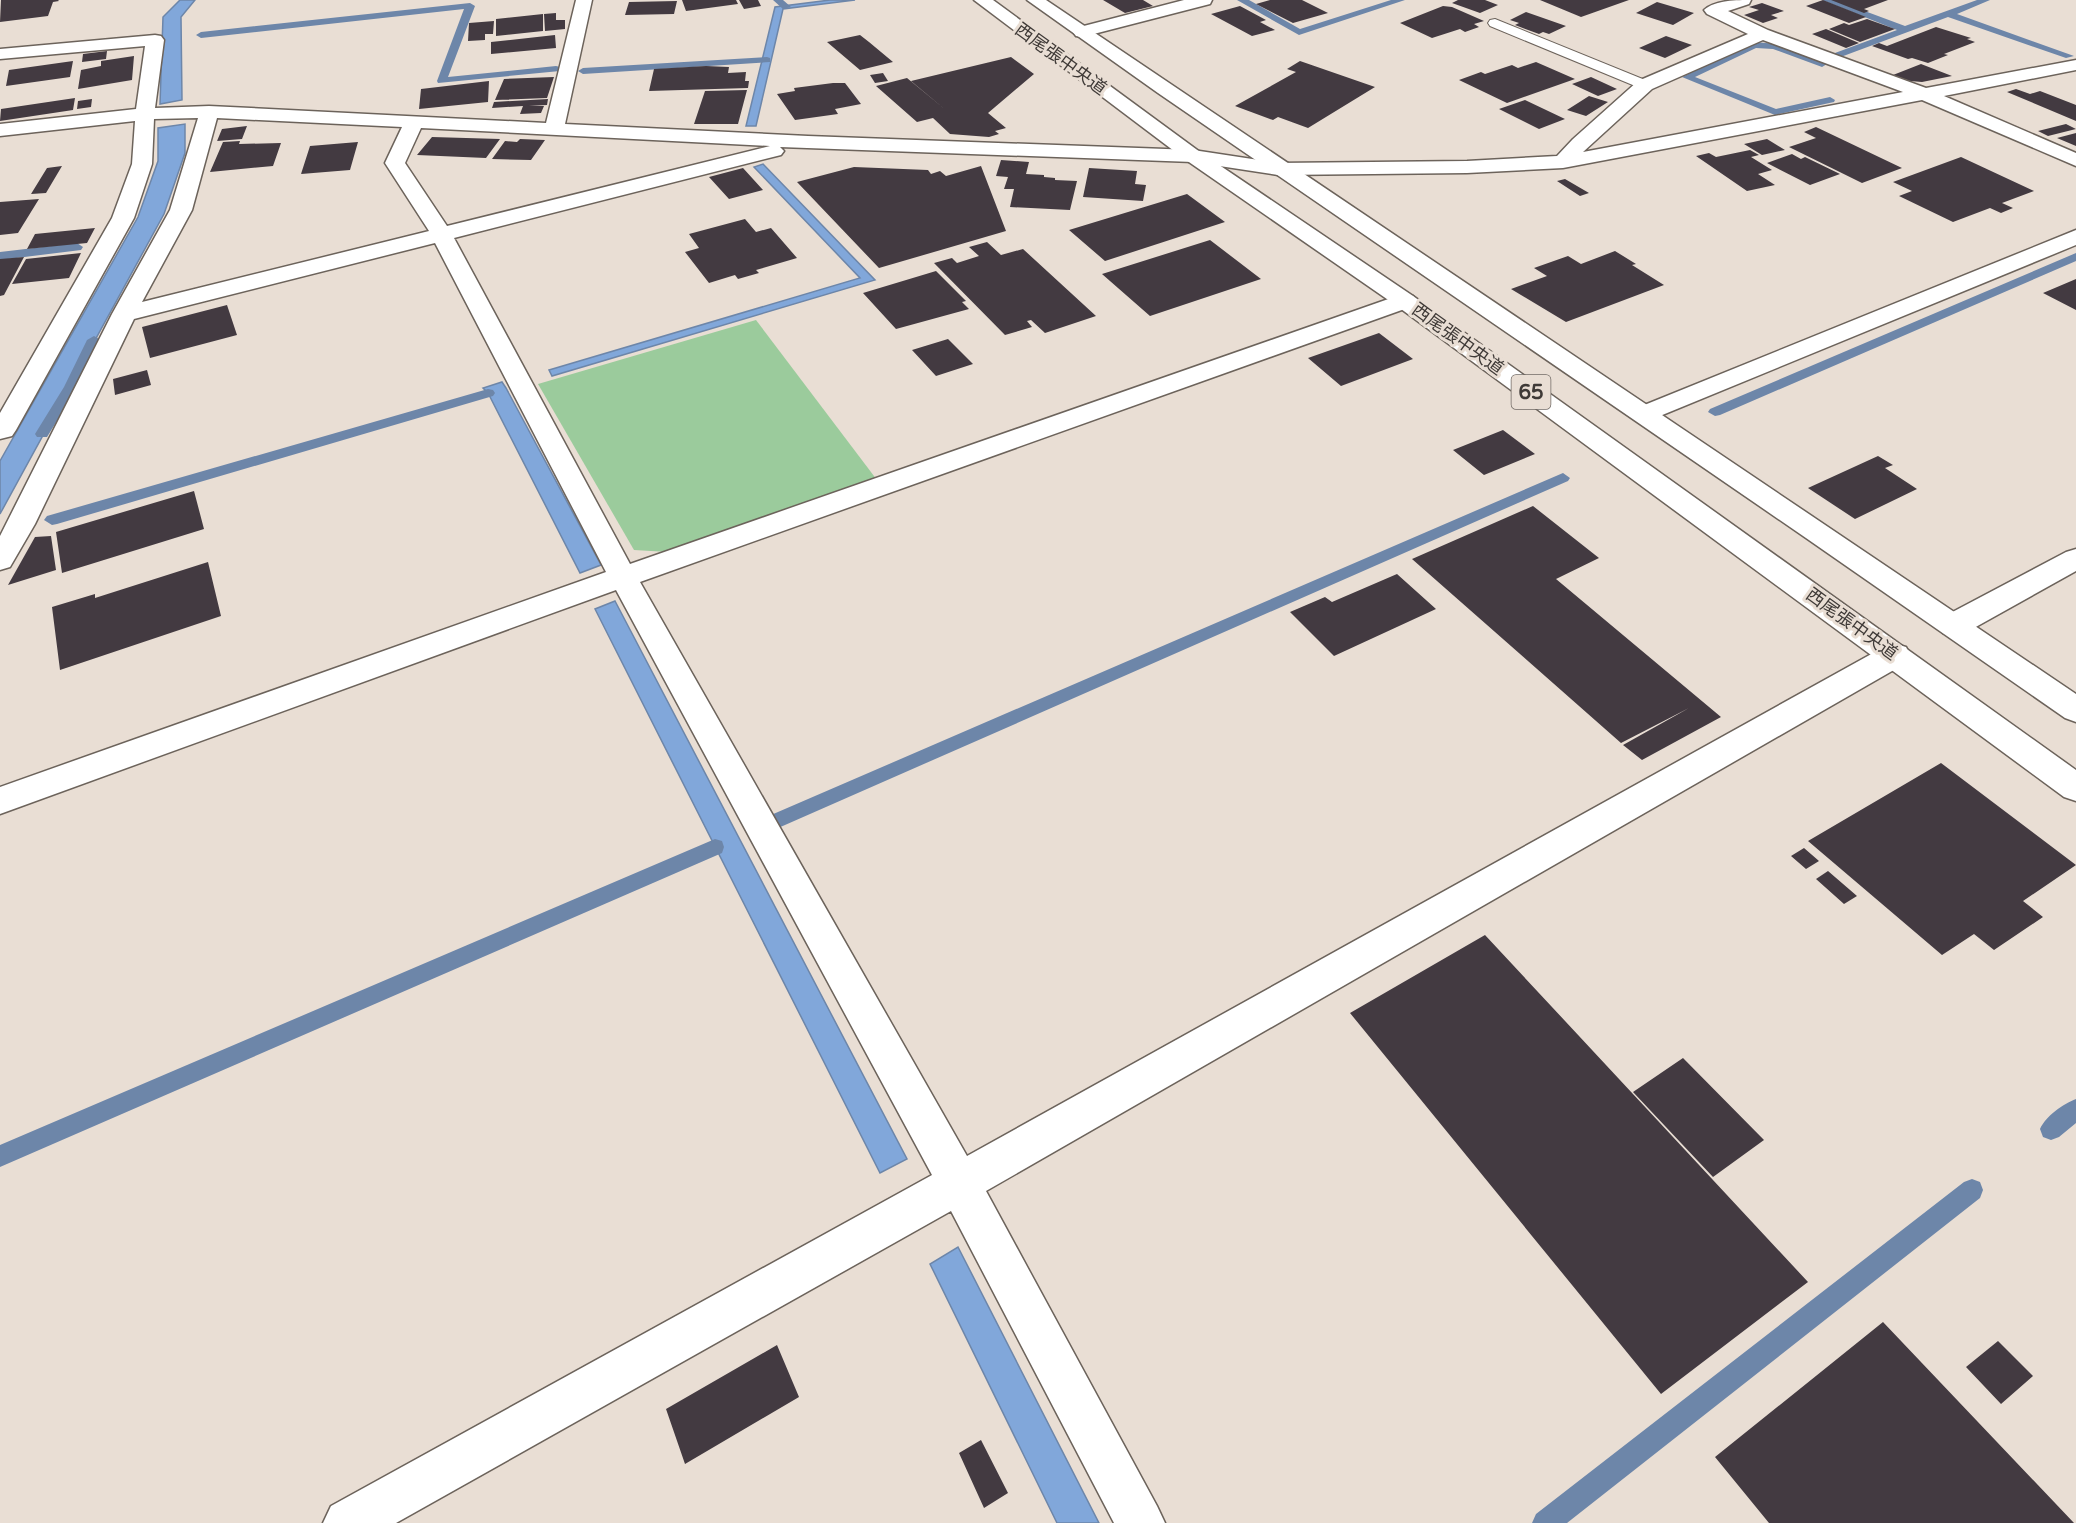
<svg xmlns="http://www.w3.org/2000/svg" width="2076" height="1523" viewBox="0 0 2076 1523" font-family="'Varela Round','Noto Sans JP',sans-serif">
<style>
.green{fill:#9bcb9c}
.water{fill:#81a7da;stroke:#6d86a9;stroke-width:1.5}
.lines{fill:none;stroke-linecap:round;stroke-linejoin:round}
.stream{fill:#6d86a9;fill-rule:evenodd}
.building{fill:#433a41}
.lane-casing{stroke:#6c635b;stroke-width:2}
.street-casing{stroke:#6c635b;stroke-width:3}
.primary-casing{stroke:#6c635b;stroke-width:3}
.lane{fill:#fff;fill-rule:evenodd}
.street{fill:#fff;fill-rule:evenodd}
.primary{fill:#fff;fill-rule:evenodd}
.labels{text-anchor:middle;stroke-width:6;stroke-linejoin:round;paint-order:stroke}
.far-street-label{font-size:18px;fill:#3f3a37;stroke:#e9ded4}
.shield{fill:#e9ded4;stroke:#726b66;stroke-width:1.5}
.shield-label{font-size:20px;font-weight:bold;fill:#3f3a37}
</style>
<rect width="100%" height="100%" fill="#e9ded4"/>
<path class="green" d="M756,320L877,480L668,552L634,550L538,384Z"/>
<path class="water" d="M180,0H195L181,17L182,100L160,104L163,17Z
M830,0H855L783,9L756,126H746L775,7Z
M185,124V153L164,214L0,514V461L138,217L158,161V128Z
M763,164L875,280L552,376L549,370L860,278L754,167Z
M502,382L506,388L601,565L580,573L488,393L483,388Z
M615,601L907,1159L880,1173L595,609Z
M958,1247L1099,1523H1057L930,1264Z"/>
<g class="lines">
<path class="stream" d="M773,0H783L791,7L783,9Z
M1237,0H1249L1300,29L1391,0H1405L1299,35Z
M1822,0H1835L1905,26L1977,0H1990L1957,14L2074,56L2066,58L1948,17L1838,58L1833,55L1835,53L1897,30Z
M470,3L475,6L448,77L556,66L560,67V71L438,83L437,81L464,9L201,38L196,35L201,32Z
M1755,42L1777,44L1827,64L1822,67L1773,49L1756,48L1695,77L1776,109L1830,97L1835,100L1834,102L1775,115L1682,77Z
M767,57L770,58V62L583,74L578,71L583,68Z
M77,243L83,247L81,250L0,260V252Z
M2076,253V261L1720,415L1715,416L1708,412L1710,409Z
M94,336L101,340L78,387L47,437H37L35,434L64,387L87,340Z
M488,389L493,390L495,393L493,396L57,524L52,525L44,520L47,516Z
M1563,473L1570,478L1568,481L785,825L778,828L771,825L769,820L771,815Z
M715,839L722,841L724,847L722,853L0,1167V1145Z
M2076,1099V1123L2059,1137L2051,1140L2043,1137L2040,1129C2046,1116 2063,1104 2076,1099Z
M1972,1179L1980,1182L1983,1190L1980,1198L1567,1523H1532L1536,1514L1964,1182Z"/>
</g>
<path class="building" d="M1,0H58L59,1L53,2L48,16L0,22Z
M682,0H736L738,4L686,11Z
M739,0H758L761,6L744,9Z
M1103,0H1143L1153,6L1125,13Z
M1270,0H1302L1328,13L1293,23L1256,4Z
M1458,0H1485L1498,5L1480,13L1452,3Z
M1540,0H1629L1581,17Z
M1823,0L1866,17L1849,23L1806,6Z
M1831,0H1888L1864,9L1869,11L1864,13Z
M677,1L674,14L625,15L629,2Z
M1657,2L1694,13L1673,25L1636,13Z
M1762,3L1784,11L1771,15L1778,18L1763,23L1744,15L1759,10L1749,7Z
M1240,6L1266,20L1260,22L1275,30L1252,36L1211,14Z
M1443,6L1452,7L1484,21L1474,24L1479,27L1465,32L1460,29L1432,38L1400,23Z
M1526,12L1566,26L1549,34L1543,32L1539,34L1515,25L1519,23L1510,20Z
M556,13V20H565V29L545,31L544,14Z
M543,14V31L496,36V19Z
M1867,19L1895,29L1860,42L1829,29L1844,23L1849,25Z
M494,21L493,34H485V40L468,41L469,23Z
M1936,27L1971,38L1967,39L1975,42L1944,54L1948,55L1928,63L1912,58L1908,59L1872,46L1879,43L1887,46Z
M1826,29L1859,43L1846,48L1812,34Z
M555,35L556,48L491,54V42Z
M860,35L869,42L893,62L860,70L827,42Z
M1666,36L1692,45L1665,58L1639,48Z
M107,51L106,59L82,62L83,54Z
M134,56L132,80L78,89L81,70L101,66V61Z
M1011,57L1034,74L988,113L1006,128L995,131L999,134L989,137L950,134L933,118L917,122L876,86L907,78L947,111L911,81Z
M73,61L70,77L6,86L9,70Z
M1300,61L1375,87L1308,128L1278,117L1273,120L1235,106L1296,72L1287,69Z
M1536,62L1575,79L1507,103L1459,80L1481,72L1485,74L1512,65L1518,68Z
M1921,64L1952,76L1922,82L1910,81L1893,75Z
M706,66L729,67L728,73L746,72L745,81H749L748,88L649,91L654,69Z
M883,73L888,81L875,83L870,75Z
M554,77L547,98L495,100L504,79Z
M1591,77L1617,89L1598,96L1572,84Z
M489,81L488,102L419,109L421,89Z
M833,83H845L861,104L835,109L838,114L795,120L777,94L795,91L794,88Z
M2016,89L2030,94L2040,91L2076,105V121L2007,92Z
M747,90L738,124H694L705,91Z
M1589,96L1608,102L1586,116L1567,110Z
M75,98L73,110L0,121L1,109Z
M92,99L91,107L77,109L78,101Z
M548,99L547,105L529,106H544L541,113L520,114L523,106L492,108L494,102Z
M1525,100L1565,119L1539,129L1499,109Z
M2066,124L2076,129L2048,136L2038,131Z
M247,126L242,139L217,141L222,129Z
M1816,127L1902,168L1862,183L1789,147L1816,138L1804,132Z
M2076,133V146L2057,138Z
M432,137L500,139L486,158L417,155Z
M520,139L545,140L531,160L492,159L505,141L517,142Z
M1767,139L1785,150L1762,155L1744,144Z
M240,141L239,144L281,143L273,166L210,172L223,142Z
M358,142L350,170L301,174L310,146Z
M1750,150L1759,155L1751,157L1772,170L1758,174L1775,185L1747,191L1696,156L1709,153L1716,157Z
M1792,154L1801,159L1805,157L1840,174L1810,185L1767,163Z
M1961,157L2034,191L2002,203L2013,208L2001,213L1990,208L1953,222L1899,196L1912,191L1893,182Z
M1001,160L1029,162L1026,174L1044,175V177L1055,178V180L1077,181L1070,210L1010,207L1014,189H1004L1008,177L996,176Z
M62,166L46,193L31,194L47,168Z
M981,166L1006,231L879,268L797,182L854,167L928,170L931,174L940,171L946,176Z
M743,168L763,190L729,199L709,177Z
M1089,168L1137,171L1135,184L1146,185L1143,201L1083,197Z
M1565,179L1589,193L1580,196L1557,181Z
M1187,194L1225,222L1105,261L1069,230Z
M39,199L18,233L0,235V202Z
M745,219L756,232L771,228L797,258L756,270L759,273L738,279L735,275L709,283L685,252L699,248L689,234Z
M95,228L87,243L27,249L35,234Z
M1210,240L1261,279L1150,316L1102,274Z
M987,242L1001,255L1023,249L1096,316L1045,333L1031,320L1027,321L1032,327L1005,335L934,263L952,258L957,263L979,256L969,247Z
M1615,251L1636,264L1632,265L1664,285L1566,322L1511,289L1547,276L1534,268L1568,256L1581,264Z
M81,253L69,278L12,284L26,259Z
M24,257L4,295L0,296V259Z
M936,271L966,301L962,302L969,309L896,329L863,293Z
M2076,279V310L2043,293Z
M227,305L237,335L150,358L142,327Z
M1379,333L1413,359L1341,386L1308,358Z
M948,339L973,364L936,376L912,350Z
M147,370L151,385L115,395L113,379Z
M1503,430L1535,454L1484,475L1453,450Z
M1878,456L1893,465L1885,468L1917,489L1855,519L1808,488Z
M194,491L204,529L62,573L56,532Z
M1533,506L1599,558L1556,579L1721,717L1642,760L1623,745L1689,708L1621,743L1412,559Z
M51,536L56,570L8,585L35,537Z
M208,562L221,616L60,670L52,607L95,594V598Z
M1397,574L1436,609L1334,656L1290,612L1325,597L1332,602Z
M1941,763L2076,865L2023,901L2043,917L1994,950L1974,934L1942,955L1808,841Z
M1804,848L1819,861L1806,869L1791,856Z
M1828,871L1857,896L1844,904L1816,879Z
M1485,935L1808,1282L1661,1394L1350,1013Z
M1683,1058L1764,1140L1713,1177L1633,1092Z
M1883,1322L2074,1523H1769L1715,1457Z
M1998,1341L2033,1376L2001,1404L1966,1367Z
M777,1345L799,1397L685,1464L666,1409Z
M981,1440L1008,1493L984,1508L959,1453Z"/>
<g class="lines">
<g class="lane-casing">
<path id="lane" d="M1495,19L1650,82L1652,85L1645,89L1640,88L1490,26L1488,23L1490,20Z"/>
</g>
<g class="street-casing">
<path id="street" d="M576,0H592L565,124L808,136L1193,150L1278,163L1467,161L1557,156L1573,139L1638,81L1748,34L1707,14L1704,10C1715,0 1737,0 1751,0L1749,4L1728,11L1768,30L1926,88L2076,60V70L1944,96L2076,153V166L1922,100L1563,168L1467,173L1278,175L1193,162L780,147L784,151L781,155L454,238L630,564L1397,296L1405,294L1413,296L1417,301L1413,306L640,582L967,1156L1884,647L1895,644L1906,647L1910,655L1906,663L986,1191L1157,1506L1165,1523H1114L951,1211L396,1523H323L331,1506L932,1175L616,590L0,814V787L606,572L435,243L134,319L35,524L10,567L0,570V536L112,314L170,210L198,118L154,119L152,164L134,218L16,430L12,436L0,439V413L112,218L132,164L135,121L0,136V124L136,109L145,46L0,59V49L155,35L161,36L164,40L155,108L209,106L546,123ZM1763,40L1903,92L1583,152L1652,89ZM217,118L402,127L385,163L429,231L142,302L192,210ZM421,128L770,146L447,226L405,163Z
M1184,0H1212L1210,4L1082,37L1076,36L1073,32L1076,28Z
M2076,230V245L1655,418L1646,421L1637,418L1633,413L1637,408Z
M2076,549V571L1965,633L1954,636L1943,633L1939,625L1943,617L2066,552Z"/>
</g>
<g class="primary-casing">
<path id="primary" d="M974,0H993L1200,152L1413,296L2076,770V801L2064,797L1397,306L1186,160Z
M1027,0H1046L2076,694V722L2065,718L1806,538L1158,93Z"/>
</g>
<use href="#lane" class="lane"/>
<use href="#street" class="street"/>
<use href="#primary" class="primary"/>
</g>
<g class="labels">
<g class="far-street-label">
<text transform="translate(1061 59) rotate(36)" y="6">西尾張中央道</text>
<text transform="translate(1458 339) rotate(36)" y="6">西尾張中央道</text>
<text transform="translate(1852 624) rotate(36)" y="6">西尾張中央道</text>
</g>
<rect class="shield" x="1511.5" y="375" width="39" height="34" rx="4.5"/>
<g class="shield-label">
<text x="1531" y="399">65</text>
</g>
</g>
</svg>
